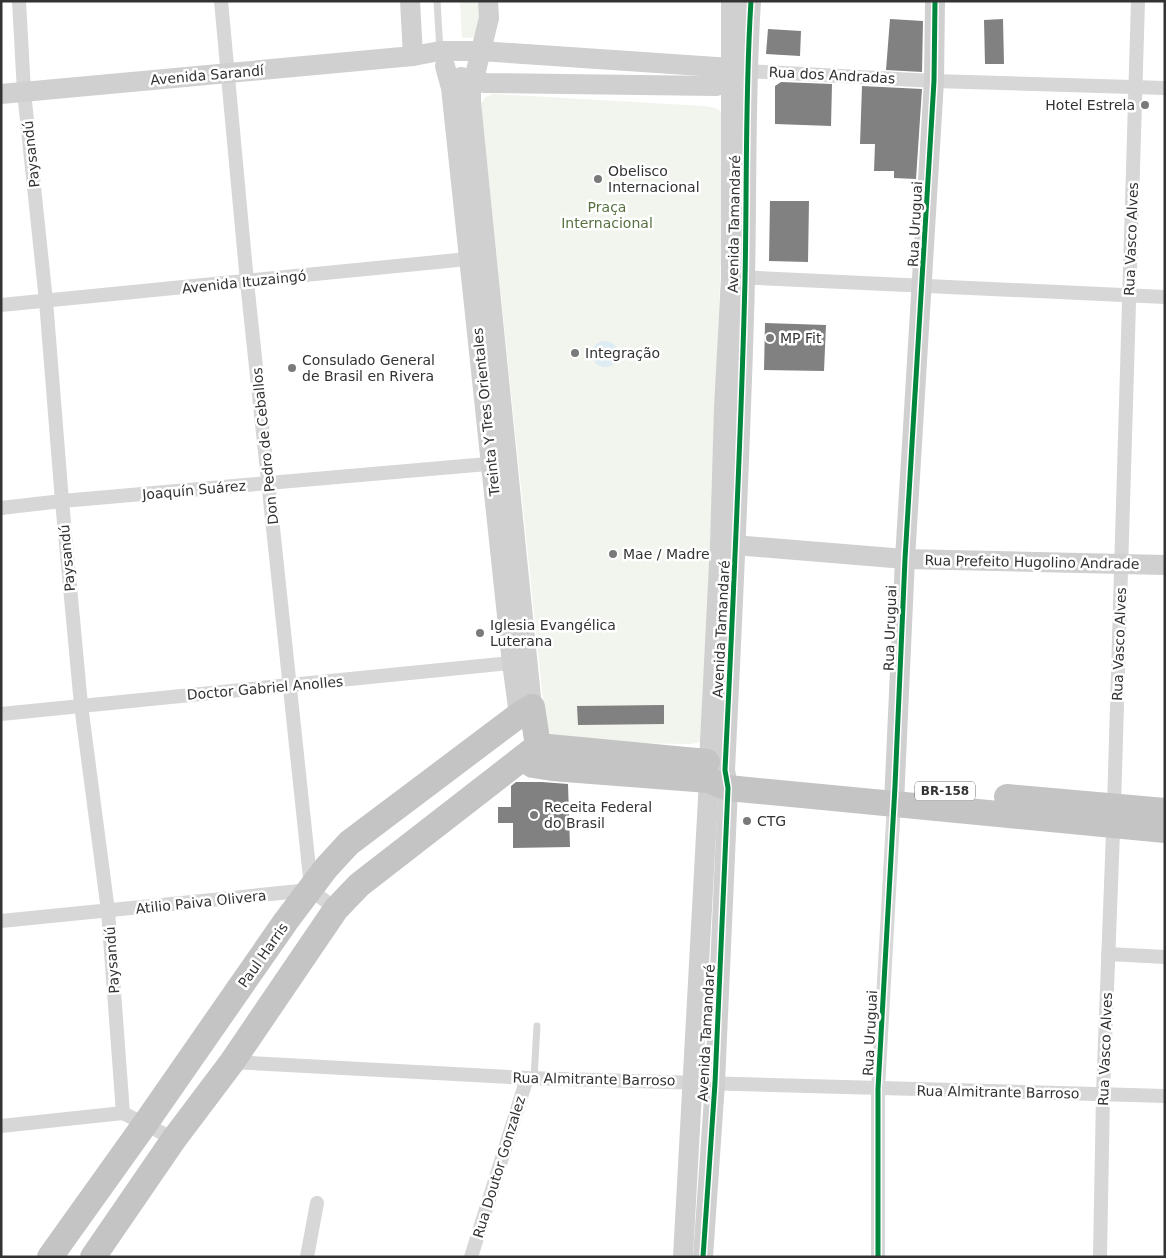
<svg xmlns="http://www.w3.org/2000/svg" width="1166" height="1258" viewBox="0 0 1166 1258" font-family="'DejaVu Sans',sans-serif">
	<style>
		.green { fill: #f1f5ed }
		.water { fill: #ddebf3 }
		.building { fill: #818181 }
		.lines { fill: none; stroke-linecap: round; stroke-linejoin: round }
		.lane { stroke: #d7d7d7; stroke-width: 7 }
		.street { stroke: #d7d7d7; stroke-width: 14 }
		.secondary { stroke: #d0d0d0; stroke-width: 20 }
		.highway { stroke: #c4c4c4; stroke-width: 26 }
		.cycleway-casing { stroke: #fff; stroke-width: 8 }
		.cycleway { stroke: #00873e; stroke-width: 5 }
		.poi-dot { fill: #7a7a7a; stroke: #fff; stroke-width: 2 }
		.labels { text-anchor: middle; stroke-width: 5; stroke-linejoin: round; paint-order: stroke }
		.shield { fill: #fff; stroke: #707070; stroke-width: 1 }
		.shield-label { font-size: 12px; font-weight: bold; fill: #333 }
		.street-label { font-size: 14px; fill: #333; stroke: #fff }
		.poi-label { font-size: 14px; fill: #333; stroke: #fff; text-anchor: start }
		.park-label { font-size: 14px; fill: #56703f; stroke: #fff }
	</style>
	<rect width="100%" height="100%" fill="#fff"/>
	<g class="green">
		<polygon points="460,1 479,1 481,37 462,38"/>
		<path d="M493,94L704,106C718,108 722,109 726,123L703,734L700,742L692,744L559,742L548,731L545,719L481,103L486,97Z"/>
	</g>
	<circle class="water" cx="605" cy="354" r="13"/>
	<g class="building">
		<polygon points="890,19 923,21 922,72 886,70"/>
		<polygon points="1003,19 1004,64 985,64 984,20"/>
		<polygon points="768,29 801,31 800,56 766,54"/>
		<polygon points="781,82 832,84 831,126 775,124 775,86"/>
		<polygon points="862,86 922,89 916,179 894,178 894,171 874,171 875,144 860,144"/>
		<polygon points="770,201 809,201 808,262 769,261"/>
		<polygon points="765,323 826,325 824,371 764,370"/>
		<polygon points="664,705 664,724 578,725 577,706"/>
		<polygon points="516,782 542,782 568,784 570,847 513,848 513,823 498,823 498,807 511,807 511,786"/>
	</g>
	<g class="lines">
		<g class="lane">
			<polyline points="437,1 440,51"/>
			<polyline points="534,1078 537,1026"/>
		</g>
		<g class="street">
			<polyline points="19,1 24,92 46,301 62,501 81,705 108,911 123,1113"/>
			<polyline points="221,1 247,282 311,887"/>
			<polyline points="747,71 934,81 1165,88"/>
			<polyline points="736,277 1165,297"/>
			<polyline points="1,305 478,258"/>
			<polyline points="1,508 62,501 499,463"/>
			<polyline points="1,714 520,662"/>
			<polyline points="311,890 336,909"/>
			<polyline points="1,921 310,890"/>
			<polyline points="1108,954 1165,957"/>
			<polyline points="232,1062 527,1078 1165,1096"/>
			<polyline points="123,1113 174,1139"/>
			<polyline points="1,1126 123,1113"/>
			<polyline points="307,1257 317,1203"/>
			<polyline points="471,1257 527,1078"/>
			<polyline points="878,1257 878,1089 894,803"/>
			<polyline points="1100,1257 1103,1094 1114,806 1138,1"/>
		</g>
		<g class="secondary">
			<polyline points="410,1 413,56"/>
			<polyline points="488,1 489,18 471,91 471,102 532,707"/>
			<polyline points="445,66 451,88 512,663 519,715"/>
			<polyline points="461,77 485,83 716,86 731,81 741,75"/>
			<polyline points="1,94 413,56 440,51 480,51 731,68"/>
			<polyline points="722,544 905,559 1165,565"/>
			<polyline points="894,803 905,559 934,81 935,1"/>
			<polyline points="683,1257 709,780 709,762 720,544 724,408 731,277 731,1"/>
			<path d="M703,1257L715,1083L728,788L725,770C733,607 741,443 745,280C747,187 745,94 751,1"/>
		</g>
		<g class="highway">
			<polyline points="538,746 707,762"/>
			<polyline points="523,758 533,765 552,768 709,780 728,788 1165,830"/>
			<polyline points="1007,797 1165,811"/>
			<polyline points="50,1257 145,1124 286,921 326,868 349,843 519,715 532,707 538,746"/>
			<polyline points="93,1257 174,1139 232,1062 336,909 359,885 538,746"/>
		</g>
		<g class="cycleway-casing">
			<g id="cycleway">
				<path d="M703,1257L715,1083L728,788L725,770C733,607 741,443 745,280C747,187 745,94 751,1"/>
				<polyline points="878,1257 878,1089 895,786 905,559 934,81 935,1"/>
			</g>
		</g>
		<use href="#cycleway" class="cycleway"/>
	</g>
	<g class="poi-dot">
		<circle cx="1145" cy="105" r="5"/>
		<circle cx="598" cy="179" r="5"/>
		<circle cx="770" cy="338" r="5"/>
		<circle cx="575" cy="353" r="5"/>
		<circle cx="292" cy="368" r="5"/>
		<circle cx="613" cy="554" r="5"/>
		<circle cx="480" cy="633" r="5"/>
		<circle cx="534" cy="815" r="5"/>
		<circle cx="747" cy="821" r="5"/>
	</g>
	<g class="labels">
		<rect class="shield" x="915" y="781.5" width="60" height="19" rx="4"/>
		<g class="shield-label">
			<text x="945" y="795">BR-158</text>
		</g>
		<g class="street-label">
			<text transform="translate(207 75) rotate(-5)" y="5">Avenida Sarandí</text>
			<text transform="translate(832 75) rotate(3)" y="5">Rua dos Andradas</text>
			<text transform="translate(31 154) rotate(-96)" y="5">Paysandú</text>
			<text transform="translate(734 224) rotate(-89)" y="5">Avenida Tamandaré</text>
			<text transform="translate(915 224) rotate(-87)" y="5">Rua Uruguai</text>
			<text transform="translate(1131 239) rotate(-88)" y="5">Rua Vasco Alves</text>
			<text transform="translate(244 282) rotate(-6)" y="5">Avenida Ituzaingó</text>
			<text transform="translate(486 412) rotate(-96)" y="5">Treinta Y Tres Orientales</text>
			<text transform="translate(265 446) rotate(-96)" y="5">Don Pedro de Ceballos</text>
			<text transform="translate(194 490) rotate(-5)" y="5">Joaquín Suárez</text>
			<text transform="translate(67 558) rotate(-95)" y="5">Paysandú</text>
			<text transform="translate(1032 562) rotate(1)" y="5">Rua Prefeito Hugolino Andrade</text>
			<text transform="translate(890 628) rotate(-88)" y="5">Rua Uruguai</text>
			<text transform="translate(721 629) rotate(-87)" y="5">Avenida Tamandaré</text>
			<text transform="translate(1119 644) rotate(-88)" y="5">Rua Vasco Alves</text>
			<text transform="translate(265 688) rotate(-5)" y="5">Doctor Gabriel Anolles</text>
			<text transform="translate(201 902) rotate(-6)" y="5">Atilio Paiva Olivera</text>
			<text transform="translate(263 955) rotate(-55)" y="5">Paul Harris</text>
			<text transform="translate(112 960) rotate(-94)" y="5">Paysandú</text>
			<text transform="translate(706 1033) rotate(-87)" y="5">Avenida Tamandaré</text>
			<text transform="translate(870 1033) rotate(-87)" y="5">Rua Uruguai</text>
			<text transform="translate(1105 1049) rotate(-88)" y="5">Rua Vasco Alves</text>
			<text transform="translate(594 1079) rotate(1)" y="5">Rua Almitrante Barroso</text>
			<text transform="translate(998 1092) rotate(1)" y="5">Rua Almitrante Barroso</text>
			<text transform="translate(499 1167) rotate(-73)" y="5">Rua Doutor Gonzalez</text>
		</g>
		<g class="poi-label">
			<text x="1135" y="110" text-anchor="end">Hotel Estrela</text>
			<text x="608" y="176">Obelisco<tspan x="608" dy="16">Internacional</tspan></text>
			<text x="780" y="343">MP Fit</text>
			<text x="585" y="358">Integração</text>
			<text x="302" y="365">Consulado General<tspan x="302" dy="16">de Brasil en Rivera</tspan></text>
			<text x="623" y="559">Mae / Madre</text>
			<text x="490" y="630">Iglesia Evangélica<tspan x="490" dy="16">Luterana</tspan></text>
			<text x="544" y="812">Receita Federal<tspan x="544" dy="16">do Brasil</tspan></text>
			<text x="757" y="826">CTG</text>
		</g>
		<g class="park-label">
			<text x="607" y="212">Praça<tspan x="607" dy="16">Internacional</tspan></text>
		</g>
	</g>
	<rect width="1166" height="1258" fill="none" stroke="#333333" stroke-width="5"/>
</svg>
